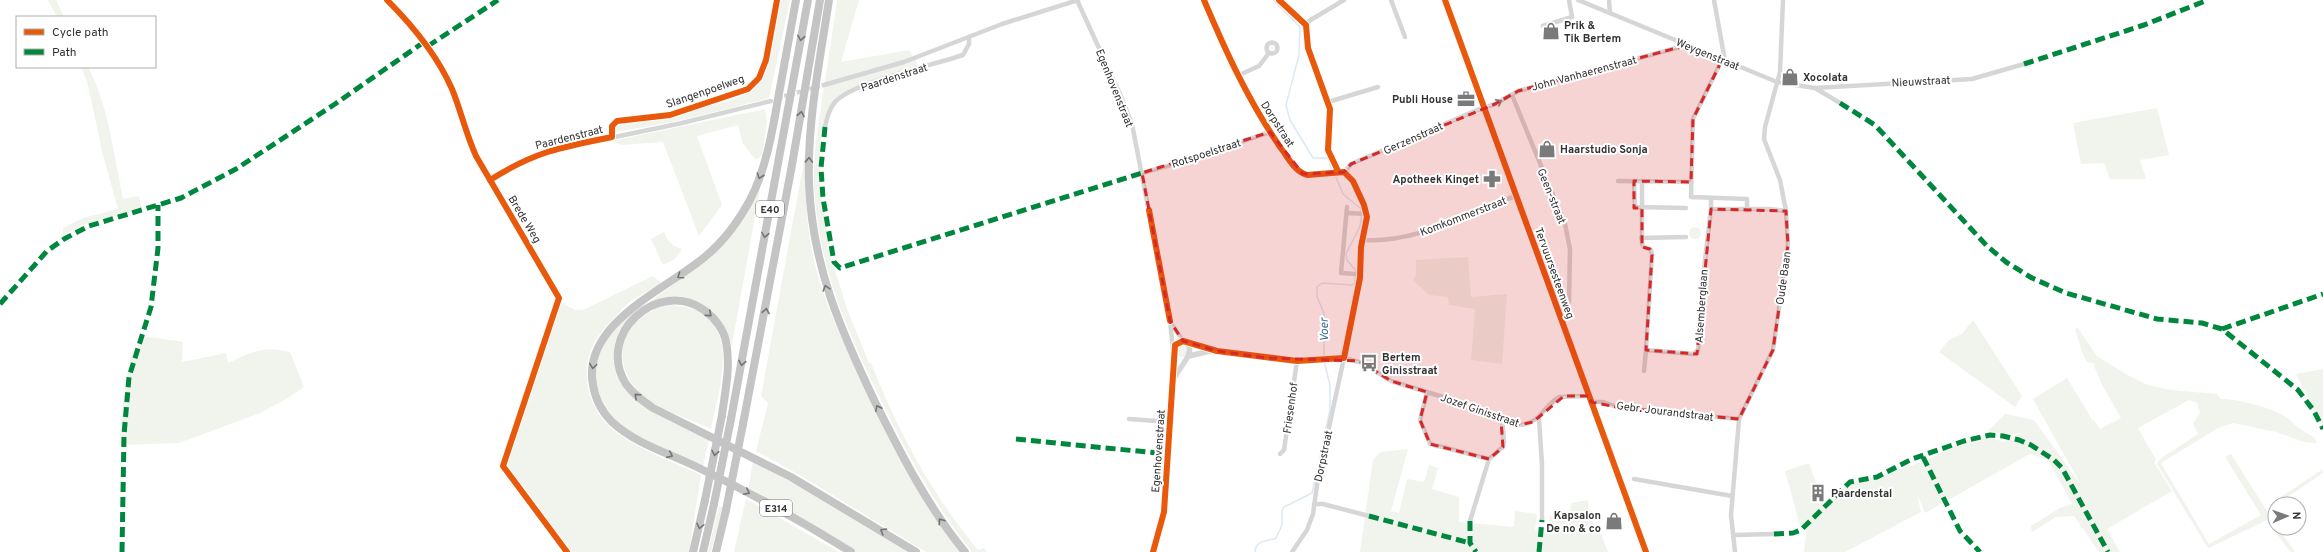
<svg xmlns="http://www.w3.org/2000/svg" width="2323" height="552" viewBox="0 0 2323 552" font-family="Overpass,sans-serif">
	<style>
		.green { fill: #f0f4ed }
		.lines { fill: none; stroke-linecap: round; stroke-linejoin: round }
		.stream { stroke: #dde9f2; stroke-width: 1.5 }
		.minor-tunnel { stroke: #d6d6d6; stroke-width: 4.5; stroke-dasharray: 4.5 2; stroke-linecap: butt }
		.minor { stroke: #d6d6d6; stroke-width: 4.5 }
		.tertiary { stroke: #d6d6d6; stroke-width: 5.5 }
		.primary { stroke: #c9c9c9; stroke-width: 7 }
		.motorway { stroke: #c4c4c4; stroke-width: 8 }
		.motorway-bridge { stroke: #c4c4c4; stroke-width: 8 }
		.quiet { stroke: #00873e; stroke-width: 5; stroke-dasharray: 10 5; stroke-linecap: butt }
		.cycleway-casing { stroke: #fff; stroke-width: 8 }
		.cycleway { stroke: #e8590c; stroke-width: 6 }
		.oneway { stroke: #747474 }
		.oneway2 { stroke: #7c7c7c }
		.marked { fill: #d62828; fill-opacity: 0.2; stroke: #d62828; stroke-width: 3; stroke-dasharray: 8 5; stroke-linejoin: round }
		.labels { text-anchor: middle; stroke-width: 4; stroke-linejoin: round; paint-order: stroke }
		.shield { fill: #fff; stroke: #707070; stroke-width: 1 }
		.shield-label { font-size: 10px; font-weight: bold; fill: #323232 }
		.poi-label { font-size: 11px; font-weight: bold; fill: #323232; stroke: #fff; text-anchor: start }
		.street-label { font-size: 11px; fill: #323232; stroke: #fff }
		.water-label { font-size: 12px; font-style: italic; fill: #416f92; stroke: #fff }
	</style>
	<rect width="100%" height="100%" fill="#fff"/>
	<g class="green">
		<polygon points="48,0 56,0 64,17 57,17"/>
		<path d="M779,0H790L769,98C718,112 668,124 615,132L613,130L617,124C643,121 747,105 760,83C774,59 775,27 779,0Z"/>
		<path d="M837,0H859L841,62L909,50L921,70C898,77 866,82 845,92C806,110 822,210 830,244L827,245L847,309L869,363H871C899,433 930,492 978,550L984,548L987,552H972C933,503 905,450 878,394C844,324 817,262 814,182C813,152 819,122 823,93C828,62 833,31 837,0Z"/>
		<path d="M81,67H88C109,107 114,156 123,199L139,196L142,210L85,224L63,235V228L83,218L118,209L103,155L87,81Z"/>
		<polygon points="2157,108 2169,155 2140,160 2146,179 2110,179 2104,163 2081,164 2073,123"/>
		<polygon points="765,109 767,122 762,155 756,160 743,144 738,125 697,136 722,205 699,236 663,142 622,145 612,141"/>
		<path d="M806,150C806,178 805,206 809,234C819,305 859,376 894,437C917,475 939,514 961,552H926L803,477L756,451L768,403L761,396Z"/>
		<path d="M760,189L731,350C729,343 728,335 724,329C706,298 675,291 644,306L704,262L747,212Z"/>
		<circle cx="1695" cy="233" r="6"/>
		<path d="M664,232C668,242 672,246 682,249L675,259L663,265L651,239Z"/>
		<polygon points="1468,257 1471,297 1507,294 1502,364 1471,360 1475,309 1449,305 1448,297 1429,295 1413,280 1416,275 1416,260"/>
		<path d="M653,276L661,283C651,290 634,297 625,306C616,317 605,326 597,338C577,370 587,410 617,433C642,451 673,462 701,475L689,552H570L505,464L559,305L562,303L575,310H583Z"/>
		<path d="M668,305C745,308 722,379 711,429C694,421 658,409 644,397C607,364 620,316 668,305Z"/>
		<path d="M630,313L634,314L627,322L618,373L647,407L666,419L709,439L703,467C681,456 644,442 626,429C577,393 592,348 630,313Z"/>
		<polygon points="1973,320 2022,396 2015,407 1939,352 1949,340 1962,334"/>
		<path d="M2078,328L2097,356L2126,374L2148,385L2171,390L2217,394L2221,399C2240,399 2273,408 2289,419C2293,422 2296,427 2300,429C2307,434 2314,435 2317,443L2304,442L2276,432L2233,423L2218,428L2161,463L2209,544L2261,515L2225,457L2231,454L2275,524V528H2278L2295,552H2290L2267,520L2209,548L2206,545L2157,464L2160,459L2198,434L2193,424L2200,413L2197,403L2189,400L2138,428L2156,460L2154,462L2172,491L2107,529L2120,552H2099L2074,516L2056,517L2032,532L2031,526L2060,508L2072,504L2048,460L2030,454L1925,513L1917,494L1921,512L1845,552H1804L1807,524L1811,520L1801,529L1785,471L1809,463L1824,506L1850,482L1877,477L1930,459L1958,443L1982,436L2005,442L2020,433L2010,435L1988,431L2005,414L2034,420L2081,485L2033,399L2067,378L2093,421L2094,420L2100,429L2121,418L2102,385L2093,363L2087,362L2082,352L2075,329Z"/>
		<path d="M143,336L183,342L182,362L226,353L228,363C252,352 263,345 290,352L304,387L288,398L260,413L179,443L119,445L124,394L130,358Z"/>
		<circle cx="1182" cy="351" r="6"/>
		<polygon points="2323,369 2323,427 2296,374"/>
		<polygon points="1408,449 1391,511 1399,513 1407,479 1424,482 1429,465 1438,468 1432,489 1459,497 1459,522 1514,527 1515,511 1537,514 1535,530 1547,533 1550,516 1569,520 1571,503 1588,500 1590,519 1600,531 1608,552 1360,552 1373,460 1381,452"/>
		<polygon points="753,461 814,495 909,552 857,552 748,490"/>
		<polygon points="2323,469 2323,473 2283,500 2278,502 2276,500"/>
		<polygon points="746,499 839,552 734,552"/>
		<polygon points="719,506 722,508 711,552 708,552"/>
	</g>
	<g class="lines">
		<g class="stream">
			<polyline points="1273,0 1300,27 1299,55 1286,105 1290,120 1313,158 1328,158 1331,168"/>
			<path d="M1324,357V313L1317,297V287L1322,283L1352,285L1355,283L1356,271L1347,260L1346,254C1353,237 1364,228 1361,209L1343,194L1335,175"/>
			<path d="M1255,552C1256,539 1267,542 1276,538L1282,525V511L1284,507L1312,493L1330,410V385L1324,361"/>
		</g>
		<polyline class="minor-tunnel" points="778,98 824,85"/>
		<g class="minor">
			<path d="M387,0C413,26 437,55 452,89C461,111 466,134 476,156L559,298L503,466L567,552"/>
			<polyline points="1077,0 1120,94 1132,124 1170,321 1173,349"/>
			<polyline points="1391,0 1405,37"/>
			<polyline points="1578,0 1777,82 1815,88 1840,103"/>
			<polyline points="1609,0 1610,13"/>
			<polyline points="1714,0 1725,61"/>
			<polyline points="1543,26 1572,17 1569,0"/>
			<circle cx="1272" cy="48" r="5.5"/>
			<polyline points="1722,60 1693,119 1691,197 1747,199 1747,210"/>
			<polyline points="1237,76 1259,66 1269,53"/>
			<polyline points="824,85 904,62 1002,24 1078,0"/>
			<polyline points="1815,88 1972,79 2024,64"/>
			<polyline points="1512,95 1565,224 1570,249 1569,302"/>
			<polyline points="1328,102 1378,87"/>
			<path d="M825,127C827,118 829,109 835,102C853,82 934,65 963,55L969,44V37"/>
			<path d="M612,137V126L617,121C630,119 643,119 656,117C679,114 748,96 759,77C772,55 773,25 777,0"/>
			<polyline points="1338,171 1328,150 1331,119 1328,102 1308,48 1305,30 1309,21 1344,0"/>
			<polyline points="1344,172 1351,164 1477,110 1495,104 1518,91 1687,45"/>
			<polyline points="1142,173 1182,162 1270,132"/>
			<polyline points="490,180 517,163 543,152 682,123 771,101"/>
			<polyline points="1618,181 1691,182"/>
			<polyline points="1634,181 1635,207 1686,208"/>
			<polyline points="1642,181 1642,243 1643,246 1651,250 1652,255 1646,350 1693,354 1698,350 1703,277 1711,209 1769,209 1786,211"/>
			<polyline points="1711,198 1711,209"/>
			<polyline points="1347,207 1341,273 1355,274"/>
			<polyline points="1347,213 1367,214"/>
			<polyline points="1641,238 1686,237"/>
			<path d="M1362,240C1417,244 1466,213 1516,196"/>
			<polyline points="1172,325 1183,341"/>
			<polyline points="1644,371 1646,350"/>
			<polyline points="1427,392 1420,420 1430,444 1489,459"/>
			<polyline points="1591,402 1602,402 1621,408 1739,419"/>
			<polyline points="1129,419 1170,422"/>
			<polyline points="1539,419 1542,464 1542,520"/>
			<polyline points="1280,454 1284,450 1297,361"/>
			<polyline points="1634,479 1732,496"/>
			<polyline points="1314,504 1323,504 1369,516"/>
			<polyline points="1470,521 1489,459 1503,447 1504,441 1502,418"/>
			<polyline points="1735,535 1774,534"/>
			<path d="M1292,552L1307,530L1313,514L1318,478L1344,358L1362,363L1391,381L1469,405L1519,425C1541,424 1543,406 1559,397L1589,396"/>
			<polyline points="1735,552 1731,515 1739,419 1773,350 1788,245 1786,211 1780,180 1764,139 1765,127 1780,72 1783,0"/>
		</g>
		<g class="tertiary">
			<polyline points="1189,356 1210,351"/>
			<path d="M1174,379C1178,368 1195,354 1188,344"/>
			<path d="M1153,552L1164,512L1175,345L1183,341L1217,351L1297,361L1344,358L1360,278L1361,247L1367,217L1364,205L1353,181L1344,172L1307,175C1294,171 1288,157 1280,147C1248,100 1226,52 1204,0"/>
		</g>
		<polyline class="primary" points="1445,0 1646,552"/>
		<g class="motorway">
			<path d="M796,0C790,33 784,66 778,99C772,133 766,169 750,200C739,220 725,240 707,255C670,288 581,322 593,385C595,398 602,412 612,422C637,445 672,454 701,469C753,494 803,522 851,552"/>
			<path d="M829,0C820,60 807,122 809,183C812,266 841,331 876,404C902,456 928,507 965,552"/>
			<path d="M722,415C725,392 731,366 726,342C724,330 715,318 704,310C658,278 595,334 626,384C633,394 643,401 653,408L791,477L916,552"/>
			<polyline points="731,419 808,0"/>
			<polyline points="743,424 792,165 820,0"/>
			<polyline points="693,552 705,500"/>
			<polyline points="703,552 714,504"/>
			<polyline points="716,552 726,510"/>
		</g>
		<g class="motorway-bridge">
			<polyline points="705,500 722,415"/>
			<polyline points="714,504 731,419"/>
			<polyline points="726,510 743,424"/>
		</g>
		<g class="quiet">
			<polyline points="428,46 498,0"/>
			<polyline points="2024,64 2144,25 2208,0"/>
			<polyline points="1840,103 1875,125 1987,246 2006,262 2032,278 2066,293 2157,319 2202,323 2222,329 2298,390 2314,411 2323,429"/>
			<polyline points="825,127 821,168 823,198 834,262 840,268 1142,173"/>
			<polyline points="0,304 47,251 64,239 89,226 181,198 236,169 335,104 424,42"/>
			<polyline points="2222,329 2323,294"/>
			<polyline points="1016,439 1167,454"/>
			<polyline points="1923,457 1960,531 1980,552"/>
			<polyline points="1369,516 1470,543"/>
			<polyline points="1470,521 1470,543 1476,552"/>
			<polyline points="1774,534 1793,533 1801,530 1850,482 1877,477 1912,459 1964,441 1990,435 2003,436 2019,440 2031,445 2054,460 2062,468 2108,552"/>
			<polyline points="122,552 124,435 129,377 151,307 158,248 158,205"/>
			<polyline points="1539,552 1542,520"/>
		</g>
		<g class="cycleway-casing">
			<g id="cycleway">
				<path d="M387,0C413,26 437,55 452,89C461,111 466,134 476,156L559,298L503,466L567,552"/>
				<polyline points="1279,0 1306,25 1308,48 1330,109 1328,150 1338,171"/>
				<polyline points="1445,0 1646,552"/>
				<path d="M490,180C534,152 561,147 612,137V126L617,121L670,115L748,89L759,78L766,60L777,0"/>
				<polyline points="1149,210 1170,321"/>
				<path d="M1153,552L1164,512L1175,345L1183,341L1217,351L1297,361L1344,358L1360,278L1361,247L1367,217L1364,205L1353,181L1344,172L1307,175C1294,171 1288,157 1280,147C1248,100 1226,52 1204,0"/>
			</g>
		</g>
		<use href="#cycleway" class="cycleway"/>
	</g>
	<defs><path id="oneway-chevron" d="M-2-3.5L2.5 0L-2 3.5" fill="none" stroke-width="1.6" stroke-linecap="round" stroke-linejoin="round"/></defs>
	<g class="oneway">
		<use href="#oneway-chevron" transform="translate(801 38) rotate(100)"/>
		<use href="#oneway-chevron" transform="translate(801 114) rotate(-80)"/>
		<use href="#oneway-chevron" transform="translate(809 160) rotate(-88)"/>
		<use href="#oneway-chevron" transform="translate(760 176) rotate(109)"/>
		<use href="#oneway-chevron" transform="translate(765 235) rotate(100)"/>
		<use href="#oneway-chevron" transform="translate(680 276) rotate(145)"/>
		<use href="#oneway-chevron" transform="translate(826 288) rotate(-108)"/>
		<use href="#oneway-chevron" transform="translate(766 311) rotate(-80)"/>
		<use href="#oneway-chevron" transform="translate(709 314) rotate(40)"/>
		<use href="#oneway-chevron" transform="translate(742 363) rotate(100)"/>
		<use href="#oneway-chevron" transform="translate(593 366) rotate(98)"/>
		<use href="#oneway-chevron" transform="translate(637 396) rotate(-138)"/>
		<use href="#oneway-chevron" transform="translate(878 408) rotate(-116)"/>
		<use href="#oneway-chevron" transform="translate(715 453) rotate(101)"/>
		<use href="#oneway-chevron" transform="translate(670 455) rotate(24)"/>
		<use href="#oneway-chevron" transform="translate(747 492) rotate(27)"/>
		<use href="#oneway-chevron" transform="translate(941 521) rotate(-124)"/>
		<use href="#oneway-chevron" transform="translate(700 526) rotate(102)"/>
		<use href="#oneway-chevron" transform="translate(883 531) rotate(-148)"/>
	</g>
	<use class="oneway2" href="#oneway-chevron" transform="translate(1499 102) rotate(-28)"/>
	<path class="marked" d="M1687,45L1722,60L1693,119L1691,182L1634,181V208H1642V247L1650,249L1652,255L1646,350L1697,354L1711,209L1786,211L1788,245L1773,350L1739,419L1621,408L1591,402L1589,396H1564L1533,422L1519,425L1501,420L1503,447L1489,459L1430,444L1420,420L1427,392L1391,381L1359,361L1266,358L1217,351L1183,341L1170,321L1142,173L1270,132L1303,174L1344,172L1351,164L1495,104L1518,91Z"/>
	<defs>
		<g id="shop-bare" transform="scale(1.38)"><path d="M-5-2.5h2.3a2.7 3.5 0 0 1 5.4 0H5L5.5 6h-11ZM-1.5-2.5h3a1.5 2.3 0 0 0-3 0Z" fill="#7a7a7a" stroke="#fff" stroke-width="2.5" paint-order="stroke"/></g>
		<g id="office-bare" transform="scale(1.38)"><path d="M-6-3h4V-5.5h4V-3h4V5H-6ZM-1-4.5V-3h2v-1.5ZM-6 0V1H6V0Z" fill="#7a7a7a" stroke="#fff" stroke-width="2.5" paint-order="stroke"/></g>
		<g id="pharmacy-bare" transform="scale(1.38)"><path d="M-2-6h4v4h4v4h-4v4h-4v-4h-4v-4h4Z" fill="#7a7a7a" stroke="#fff" stroke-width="2.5" paint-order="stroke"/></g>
		<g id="bus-bare" transform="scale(1.38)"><path d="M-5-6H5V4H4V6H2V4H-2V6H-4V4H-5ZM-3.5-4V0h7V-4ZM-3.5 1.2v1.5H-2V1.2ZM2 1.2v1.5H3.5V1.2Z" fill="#7a7a7a" stroke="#fff" stroke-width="2.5" paint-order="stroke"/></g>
		<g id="building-bare" transform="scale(1.38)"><path d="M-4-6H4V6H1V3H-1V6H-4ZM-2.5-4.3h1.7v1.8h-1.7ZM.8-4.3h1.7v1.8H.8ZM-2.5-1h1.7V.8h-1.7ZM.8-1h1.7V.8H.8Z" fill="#7a7a7a" stroke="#fff" stroke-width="2.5" paint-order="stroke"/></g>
	</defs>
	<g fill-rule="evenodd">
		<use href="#shop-bare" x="1551" y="31"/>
		<use href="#shop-bare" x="1790" y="77"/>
		<use href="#office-bare" x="1466" y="99"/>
		<use href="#shop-bare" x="1547" y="149"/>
		<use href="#pharmacy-bare" x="1492" y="179"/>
		<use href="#bus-bare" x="1369" y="363"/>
		<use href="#building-bare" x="1818" y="493"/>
		<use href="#shop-bare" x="1614" y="521"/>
	</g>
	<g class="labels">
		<g class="shield">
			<rect x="756" y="201" width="28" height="16" rx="3"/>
			<rect x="760" y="500" width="32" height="16" rx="3"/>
		</g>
		<g class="shield-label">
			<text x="770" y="213">E40</text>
			<text x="776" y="512">E314</text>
		</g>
		<g class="poi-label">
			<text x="1564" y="29">Prik &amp;<tspan x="1564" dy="13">Tik Bertem</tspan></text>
			<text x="1803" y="81">Xocolata</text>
			<text x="1453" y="103" text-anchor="end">Publi House</text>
			<text x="1560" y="153">Haarstudio Sonja</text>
			<text x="1479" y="183" text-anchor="end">Apotheek Kinget</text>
			<text x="1382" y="361">Bertem<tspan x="1382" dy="13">Ginisstraat</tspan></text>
			<text x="1831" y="497">Paardenstal</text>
			<text x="1601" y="519" text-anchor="end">Kapsalon<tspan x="1601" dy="13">De no &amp; co</tspan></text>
		</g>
		<g class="street-label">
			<text transform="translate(1708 54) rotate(22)" y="4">Weygenstraat</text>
			<text transform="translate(1584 73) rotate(-15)" y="4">John Vanhaerenstraat</text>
			<text transform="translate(894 77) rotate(-18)" y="4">Paardenstraat</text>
			<text transform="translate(1921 81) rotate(-3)" y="4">Nieuwstraat</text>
			<text transform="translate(1115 88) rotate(68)" y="4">Egenhovenstraat</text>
			<text transform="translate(705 91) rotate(-19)" y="4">Slangenpoelweg</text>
			<text transform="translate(1278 124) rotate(57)" y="4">Dorpstraat</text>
			<text transform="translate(569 137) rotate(-14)" y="4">Paardenstraat</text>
			<text transform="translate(1413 138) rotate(-24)" y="4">Gerzenstraat</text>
			<text transform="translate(1206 153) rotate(-18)" y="4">Rotspoelstraat</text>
			<text transform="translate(1552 196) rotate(68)" y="4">Geen-straat</text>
			<text transform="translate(1463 216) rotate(-21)" y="4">Komkommerstraat</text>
			<text transform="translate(525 219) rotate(59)" y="4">Brede Weg</text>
			<text transform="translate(1555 273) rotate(70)" y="4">Tervuursesteenweg</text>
			<text transform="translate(1783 278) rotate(-82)" y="4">Oude Baan</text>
			<text transform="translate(1701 306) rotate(-86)" y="4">Alsemberglaan</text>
			<text transform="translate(1290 408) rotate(-82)" y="4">Friesenhof</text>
			<text transform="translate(1480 410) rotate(19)" y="4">Jozef Ginisstraat</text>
			<text transform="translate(1665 411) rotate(7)" y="4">Gebr. Jourandstraat</text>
			<text transform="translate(1158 451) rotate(-86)" y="4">Egenhovenstraat</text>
			<text transform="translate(1323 456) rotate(-78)" y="4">Dorpstraat</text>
		</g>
		<g class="water-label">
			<text transform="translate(1324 330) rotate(-91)" y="4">Voer</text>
		</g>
	</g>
	<rect x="16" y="16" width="140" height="52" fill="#ffffff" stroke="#adadad"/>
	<rect x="24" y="29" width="20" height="6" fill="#e8590c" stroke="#adadad"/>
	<text x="52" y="36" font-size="12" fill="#323232">Cycle path</text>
	<rect x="24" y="49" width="20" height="6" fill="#00873e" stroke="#adadad"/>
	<text x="52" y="56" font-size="12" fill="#323232">Path</text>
	<g transform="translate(2287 516) rotate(88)"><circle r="19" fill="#ffffff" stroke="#adadad"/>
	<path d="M0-3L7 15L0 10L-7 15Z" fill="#7a7a7a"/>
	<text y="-6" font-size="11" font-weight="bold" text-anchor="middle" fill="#323232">N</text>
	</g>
</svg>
